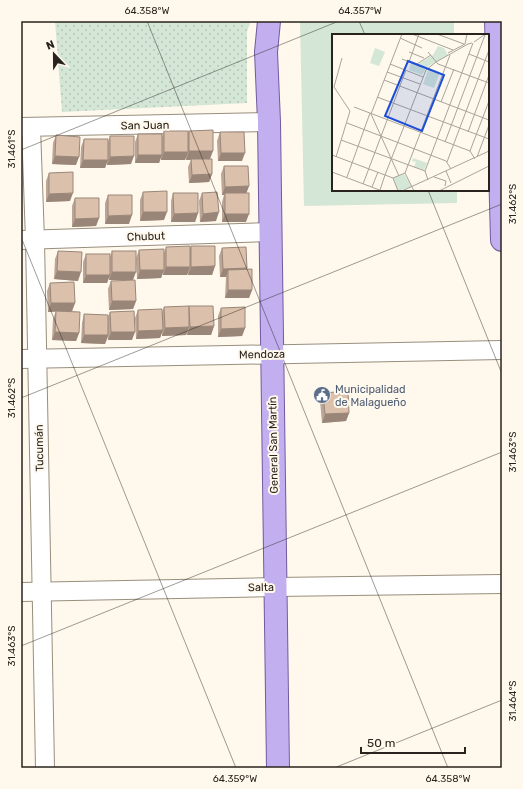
<svg xmlns="http://www.w3.org/2000/svg" width="523" height="789" viewBox="0 0 523 789" font-family="Rubik,sans-serif">
	<style>
		.green { fill: url(#green-dots) }
		.pitch { fill: #d4e6d6 }
		.lines { fill: none; stroke-linecap: round; stroke-linejoin: round }
		.minor-casing { stroke: #988e7d; stroke-width: 20 }
		.major-casing { stroke: #715b9f; stroke-width: 24 }
		.minor { stroke: #fff; stroke-width: 18 }
		.major { stroke: #c2aff0; stroke-width: 22 }
		.wall { fill: #bca594 }
		.shaded-wall { fill: #998678 }
		.building { fill: #dbc0ac; stroke: #998678 }
		.ticks { fill: none; stroke: #28231c; stroke-width: 1; stroke-opacity: 0.45 }
		.labels { text-anchor: middle; stroke-width: 4; stroke-linejoin: round; paint-order: stroke }
		.street-label { font-size: 11px; fill: #28231c; stroke: #fff8ed }
		.service-label { font-size: 11px; fill: #4e5e75; stroke: #fff8ed; text-anchor: start }
		.inset-road { fill: none; stroke: #a9a399; stroke-width: 1 }
		.view { fill: #1d4ed8; fill-opacity: 0.15; stroke: #1d4ed8; stroke-width: 2 }
		.inset-edge { fill: none; stroke: #28231c; stroke-width: 2 }
		.neatline { fill: none; stroke: #28231c; stroke-width: 1.5 }
		.ticks-label { font-size: 10px; text-anchor: middle; fill: #28231c }
	</style>
	<defs>
		<pattern id="green-dots" width="8" height="8" patternUnits="userSpaceOnUse"><rect width="8" height="8" fill="#d4e6d6"/><path d="M2 2h.1M6 6h.1" fill="none" stroke="#b6c5b7" stroke-width="1.8" stroke-linecap="round"/></pattern>
	</defs>
	<rect width="100%" height="100%" fill="#fff8ed"/>
	<polygon class="green" points="55,21 251,21 247,31 247,103 62,112"/>
	<polygon class="pitch" points="300,21 454,21 454,35 333,35 333,190 457,190 457,203 304,206"/>
	<g class="lines">
		<g class="minor-casing">
			<g id="minor">
				<polyline points="21,127 269,122"/>
				<polyline points="31,127 35,240 45,768"/>
				<polyline points="21,240 270,232"/>
				<polyline points="21,359 502,350"/>
				<polyline points="21,592 276,587 502,584"/>
			</g>
		</g>
		<g class="major-casing">
			<g id="major">
				<polyline points="269,21 266,52 269,122 278,768"/>
				<polyline points="496,21 502,240"/>
			</g>
		</g>
		<use href="#minor" class="minor"/>
		<use href="#major" class="major"/>
	</g>
	<g class="wall">
		<polygon points="164,131 188,133 189,131 210,159 212,174 209,182 189,183 188,167 191,160 186,160 186,157 185,160 161,160 161,156 159,163 135,163 135,142 138,134 162,137"/>
		<polygon points="220,132 242,161 218,161 217,141"/>
		<polygon points="56,135 76,165 52,164 53,143"/>
		<polygon points="110,136 131,164 107,165 107,161 105,168 80,168 81,147 84,139 108,142"/>
		<polygon points="224,166 249,186 246,193 246,222 222,222 222,202 224,195 222,195 221,174"/>
		<polygon points="49,173 70,201 46,202 46,181"/>
		<polygon points="143,192 164,220 140,221 140,200"/>
		<polygon points="173,193 198,213 195,222 171,222 171,201"/>
		<polygon points="202,193 216,221 200,222 199,201"/>
		<polygon points="108,195 129,224 105,224 105,203"/>
		<polygon points="75,198 99,218 96,226 72,227 72,206"/>
		<polygon points="191,246 215,266 212,275 188,275 188,273 187,275 163,275 163,272 161,278 137,279 136,258 139,250 164,253 166,247 190,249"/>
		<polygon points="222,248 247,268 246,269 252,290 249,298 225,298 226,277 220,277 219,256"/>
		<polygon points="58,251 78,281 54,279 55,259"/>
		<polygon points="112,251 133,280 109,280 109,276 107,283 83,283 83,262 86,254 110,257"/>
		<polygon points="111,281 136,301 133,309 109,310 108,289"/>
		<polygon points="50,283 75,303 72,311 65,311 79,333 76,341 52,340 53,319 56,311 48,312 47,291"/>
		<polygon points="189,306 214,326 211,335 187,335 187,333 186,335 162,336 162,332 160,338 136,339 135,318 138,310 162,313 164,307 189,308"/>
		<polygon points="221,308 245,328 242,336 218,337 218,316"/>
		<polygon points="110,312 132,340 108,340 108,337 105,344 81,343 82,323 84,314 108,317"/>
		<polygon points="323,393 349,413 346,421 322,423 320,401"/>
	</g>
	<g class="shaded-wall">
		<polygon points="189,151 213,151 210,159 186,160"/>
		<polygon points="164,152 188,152 185,160 161,160"/>
		<polygon points="221,153 245,153 242,161 218,161"/>
		<polygon points="138,155 162,155 159,163 135,163"/>
		<polygon points="55,156 79,157 76,165 52,164"/>
		<polygon points="134,156 131,164 107,165 110,157"/>
		<polygon points="83,160 108,160 105,168 80,168"/>
		<polygon points="212,174 209,182 189,183 192,175"/>
		<polygon points="249,186 246,194 225,193 224,195 222,195 225,187"/>
		<polygon points="73,193 70,201 46,202 49,194"/>
		<polygon points="143,212 167,212 164,220 140,221"/>
		<polygon points="219,212 216,221 200,222 203,214"/>
		<polygon points="198,213 195,222 171,222 174,214"/>
		<polygon points="225,214 249,214 246,222 222,222"/>
		<polygon points="132,215 129,224 105,224 108,216"/>
		<polygon points="99,218 96,226 72,227 75,219"/>
		<polygon points="215,266 212,275 188,275 191,267"/>
		<polygon points="166,267 190,267 187,275 163,275"/>
		<polygon points="247,268 244,276 228,270 226,277 220,277 223,269"/>
		<polygon points="140,270 164,270 161,278 137,279"/>
		<polygon points="57,271 81,272 78,281 54,279"/>
		<polygon points="112,272 136,272 133,280 109,280"/>
		<polygon points="86,275 110,275 107,283 83,283"/>
		<polygon points="228,290 252,290 249,298 225,298"/>
		<polygon points="112,301 136,301 133,309 109,310"/>
		<polygon points="51,303 75,303 72,311 48,312"/>
		<polygon points="214,326 211,335 187,335 190,327"/>
		<polygon points="189,327 186,335 162,336 165,328"/>
		<polygon points="245,328 242,336 218,337 221,329"/>
		<polygon points="163,330 160,338 136,339 138,331"/>
		<polygon points="55,332 79,333 76,341 52,340"/>
		<polygon points="111,332 135,332 132,340 108,340"/>
		<polygon points="84,335 108,335 105,344 81,343"/>
		<polygon points="349,413 346,421 322,423 325,414"/>
	</g>
	<g class="building">
		<polygon points="213,130 213,151 189,151 189,131"/>
		<rect x="164" y="131" width="24" height="21"/>
		<polygon points="220,132 244,132 245,153 221,153"/>
		<rect x="138" y="134" width="24" height="21"/>
		<polygon points="56,135 80,137 79,157 55,156"/>
		<polygon points="110,136 134,136 134,156 110,157"/>
		<polygon points="84,139 108,139 108,160 83,160"/>
		<polygon points="191,159 212,159 212,174 192,175"/>
		<polygon points="224,166 248,166 249,186 225,187"/>
		<polygon points="73,172 73,193 49,194 49,173"/>
		<polygon points="167,191 167,212 143,212 143,192"/>
		<polygon points="217,192 219,212 203,214 202,193"/>
		<polygon points="173,193 198,193 198,213 174,214"/>
		<rect x="225" y="193" width="24" height="21"/>
		<polygon points="108,195 132,195 132,215 108,216"/>
		<polygon points="75,198 99,198 99,218 75,219"/>
		<polygon points="190,246 190,267 166,267 166,247"/>
		<polygon points="191,246 215,246 215,266 191,267"/>
		<polygon points="246,247 247,268 223,269 222,248"/>
		<polygon points="164,249 164,270 140,270 139,250"/>
		<polygon points="58,251 82,252 81,272 57,271"/>
		<rect x="112" y="251" width="24" height="21"/>
		<rect x="86" y="254" width="24" height="21"/>
		<polygon points="252,269 252,290 228,290 228,270"/>
		<polygon points="135,280 136,301 112,301 111,281"/>
		<polygon points="74,282 75,303 51,303 50,283"/>
		<polygon points="189,306 189,327 165,328 164,307"/>
		<polygon points="189,306 213,306 214,326 190,327"/>
		<polygon points="245,307 245,328 221,329 221,308"/>
		<polygon points="162,309 163,330 138,331 138,310"/>
		<polygon points="56,311 80,312 79,333 55,332"/>
		<polygon points="134,311 135,332 111,332 110,312"/>
		<polygon points="84,314 108,315 108,335 84,335"/>
		<polygon points="348,391 349,413 325,414 323,393"/>
	</g>
	<path class="ticks" d="M147,21L448,768M359,21L365,35M21,150L339,21M428,190L502,374M21,237L236,768M21,398L502,204M21,646L502,452M21,764L23,768M334,768L502,700"/>
	<defs>
		<g id="civic-disc" transform="scale(0.9)"><circle r="9.5" fill="#5c6f8a" stroke="#fff8ed"/><path d="M-.6-6.5H3V-4.5H.6V-3L4-1V1h2V6H-6V1h2V-1L-.6-3ZM-1.2 2.5V6h2.4V2.5Z" fill="#fff"/></g>
	</defs>
	<g fill-rule="evenodd">
		<use href="#civic-disc" x="322" y="395"/>
	</g>
	<g class="labels">
		<g class="street-label">
			<text transform="translate(145 125) rotate(-1)" y="4">San Juan</text>
			<text transform="translate(146 236) rotate(-2)" y="4">Chubut</text>
			<text transform="translate(262 354) rotate(-1)" y="4">Mendoza</text>
			<text transform="translate(273 445) rotate(-91)" y="4">General San Martín</text>
			<text transform="translate(39 448) rotate(-91)" y="4">Tucumán</text>
			<text transform="translate(261 587) rotate(-1)" y="4">Salta</text>
		</g>
		<g class="service-label">
			<text x="335" y="393">Municipalidad<tspan x="335" dy="13">de Malagueño</tspan></text>
		</g>
	</g>
	<g transform="translate(332 34)">
		<rect width="157" height="157" fill="#fff8ed"/>
		<path d="M106,12L112,14L116,21L95,33L90,41L77,36L79,29L85,31L101,21ZM81,124L95,129L92,136L82,133L84,128L80,127ZM72,140L80,153L66,157L61,144Z" fill="#d4e6d6"/>
		<path d="M43,14L53,18L47,32L38,29ZM97,34L108,38L102,54L91,50Z" fill="#d4e6d6"/>
		<path class="inset-road" d="M80,0L121,16M105,0L132,10M68,4L90,14M142,8L152,1M77,18L92,24M96,18L106,30L157,49M116,19L133,10L135,0M137,20L157,28M118,21L73,139L61,144L53,141L94,36L104,28L136,10L140,9M70,25L90,33M77,28L87,0M58,30L91,43M85,30L99,21M55,38L88,50M52,46L157,86M45,63L157,105M109,68L122,35M22,73L138,117L143,125M15,89L114,127L119,135M136,98L157,41M9,106L93,137L96,146M113,108L153,1M138,117L157,67M0,121L53,141L48,156M4,123L18,77L2,53L10,24M145,123L157,91M115,128L157,16M93,137L141,9M114,137L119,149M0,138L50,157M73,139L82,157M67,142L39,80L70,0M15,143L38,79M102,143L114,147L113,152M61,144L66,157M31,150L74,36M40,153L46,138M70,157L157,117M107,157L157,132"/>
		<path class="view" d="M76,27L112,41L90,97L53,82Z"/>
		<rect width="157" height="157" class="inset-edge"/>
	</g>
	<rect width="523" height="789" fill="none" stroke="#fff8ed" stroke-width="44"/>
	<g transform="translate(54 54) rotate(338)" stroke="#fff8ed" stroke-width="3" paint-order="stroke">
	<path d="M0-3L7 15L0 10L-7 15Z" fill="#28231c"/>
	<text y="-6" font-size="11" font-weight="bold" text-anchor="middle" fill="#28231c">N</text>
	</g>
	<path d="M361 747v6h104v-6" fill="none" stroke="#28231c" stroke-width="2"/>
	<text x="367" y="747" font-size="12" fill="#28231c" stroke="#fff8ed" stroke-width="3" paint-order="stroke">50 m</text>
	<rect x="22" y="22" width="479" height="745" class="neatline"/>
	<g class="ticks-label">
		<text x="147" y="14">64.358°W</text>
		<text x="360" y="14">64.357°W</text>
		<text transform="translate(11 149) rotate(-90)" y="4">31.461°S</text>
		<text transform="translate(512 204) rotate(-90)" y="4">31.462°S</text>
		<text transform="translate(11 398) rotate(-90)" y="4">31.462°S</text>
		<text transform="translate(512 452) rotate(-90)" y="4">31.463°S</text>
		<text transform="translate(11 646) rotate(-90)" y="4">31.463°S</text>
		<text transform="translate(512 701) rotate(-90)" y="4">31.464°S</text>
		<text x="235" y="782">64.359°W</text>
		<text x="448" y="782">64.358°W</text>
	</g>
</svg>
